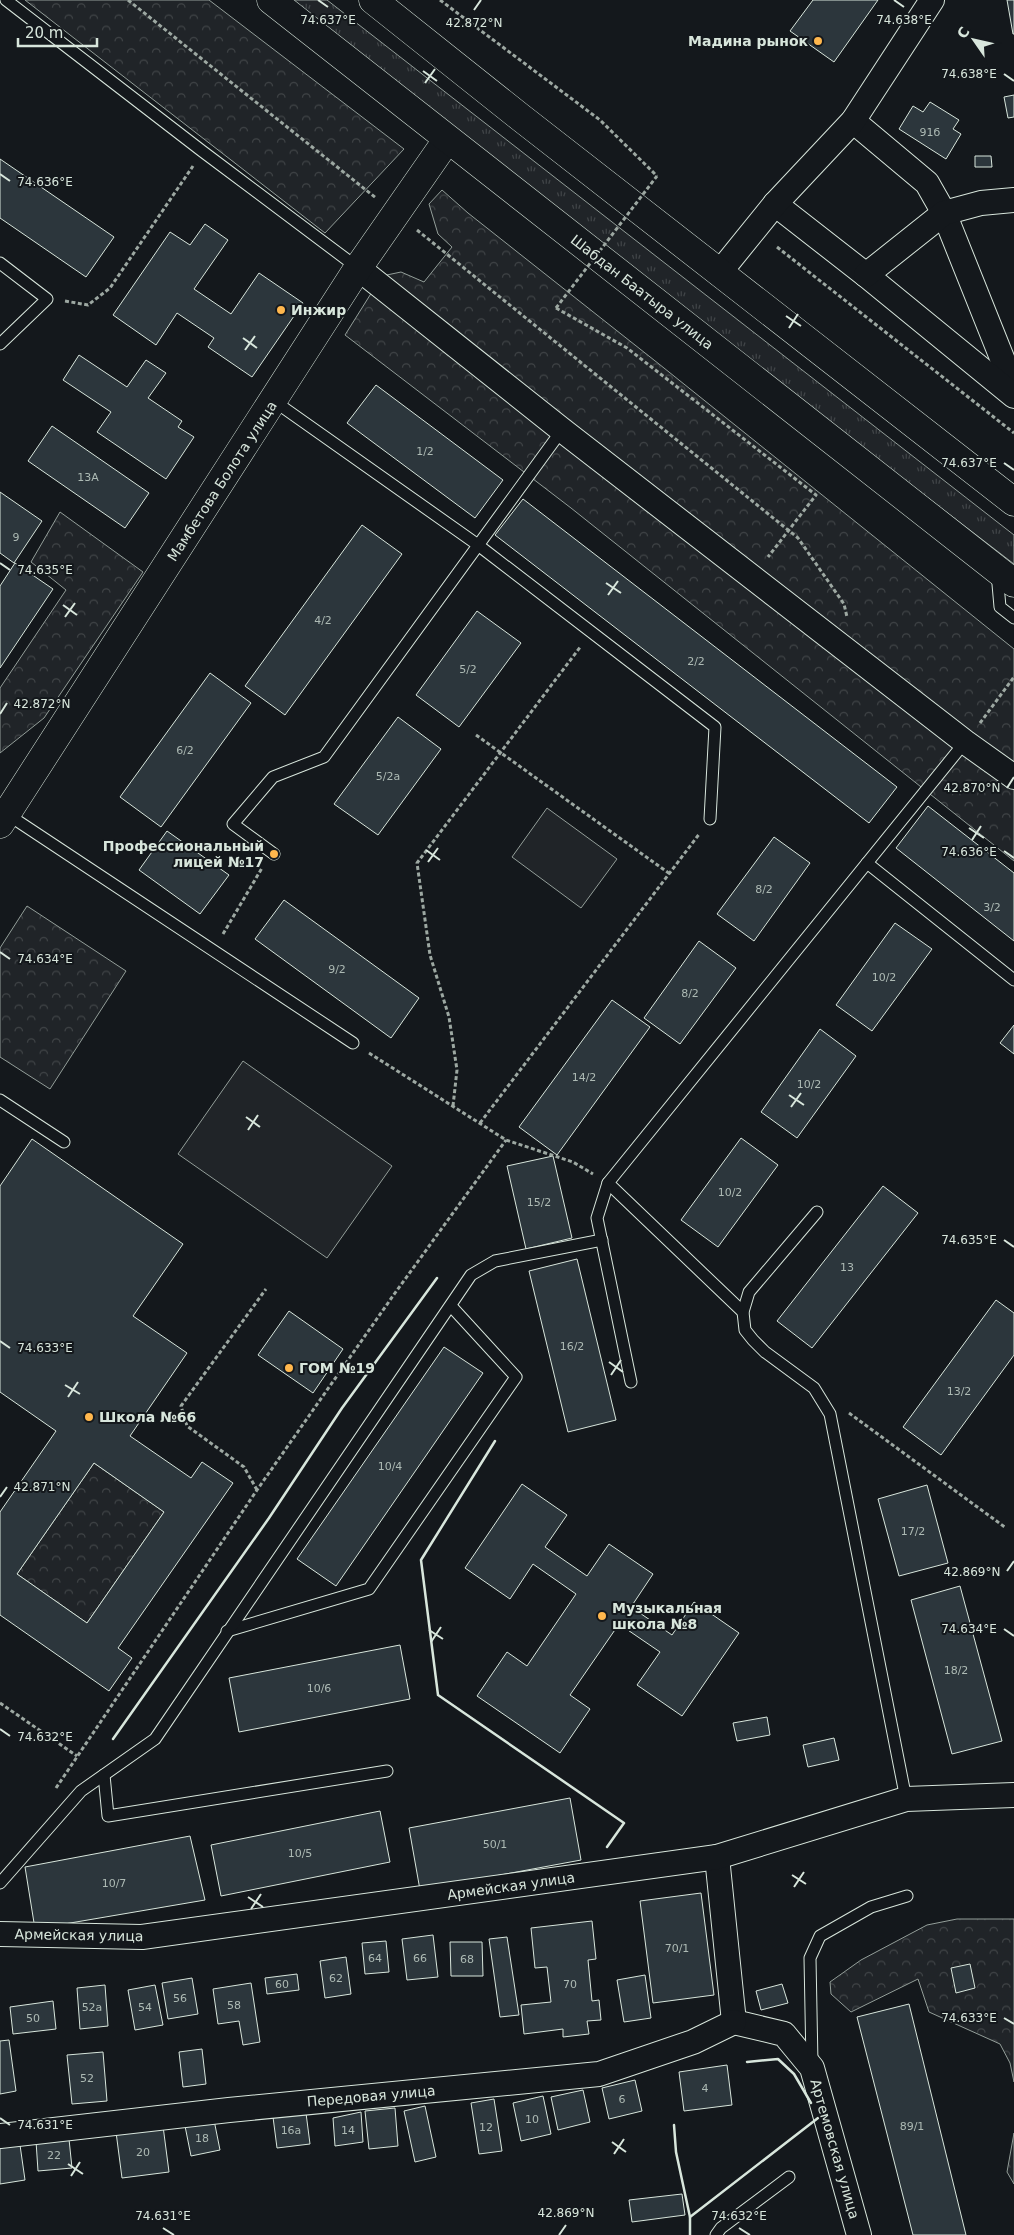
<svg xmlns="http://www.w3.org/2000/svg" width="1014" height="2235" viewBox="0 0 1014 2235" font-family="'DejaVu Sans',sans-serif">
	<style>
		.grass { fill: url(#grass-tufts); stroke: #939e99 }
		.forest { fill: url(#forest-crowns); stroke: #939e99 }
		.pitch { fill: #202428; stroke: #939e99 }
		.building { fill: #2c363c; stroke: #d8e6dc; fill-rule: evenodd }
		.lines { fill: none; stroke-linecap: round; stroke-linejoin: round }
		.lane-casing { stroke: #d8e6dc; stroke-width: 13 }
		.street-casing { stroke: #d8e6dc; stroke-width: 26 }
		.secondary-casing { stroke: #d8e6dc; stroke-width: 29 }
		.primary-casing { stroke: #d8e6dc; stroke-width: 29 }
		.path { stroke: #9da8a2; stroke-width: 3; stroke-dasharray: 4 2.5; stroke-linecap: butt }
		.lane { stroke: #14181c; stroke-width: 11 }
		.street { stroke: #14181c; stroke-width: 24 }
		.secondary { stroke: #14181c; stroke-width: 28 }
		.primary { stroke: #14181c; stroke-width: 28 }
		.path-bridge { stroke: #9da8a2; stroke-width: 3; stroke-dasharray: 4 2.5; stroke-linecap: butt }
		.wall { stroke: #d8e6dc; stroke-width: 2.5 }
		.ticks { fill: none; stroke: #d8e6dc; stroke-width: 2 }
		.poi-dot { fill: #ffb74d; stroke: #14181c; stroke-width: 2 }
		.labels { text-anchor: middle; stroke-width: 4; stroke-linejoin: round; paint-order: stroke }
		.number-label { font-size: 11px; fill: #adbab4 }
		.poi-label { font-size: 14px; font-weight: bold; fill: #d8e6dc; stroke: #14181c; text-anchor: start }
		.street-label { font-size: 14px; fill: #d8e6dc; stroke: #14181c }
		.ticks-label { font-size: 12px; text-anchor: middle; fill: #d8e6dc; stroke: #14181c; stroke-width: 4; stroke-linejoin: round; paint-order: stroke }
	</style>
	<defs>
		<pattern id="grass-tufts" width="24" height="20" patternUnits="userSpaceOnUse" patternTransform="scale(1.25)"><rect width="24" height="20" fill="#202428"/><path d="M3 7l-1-3M5 7V3M7 7l1-3M15 17l-1-3M17 17v-4M19 17l1-3" fill="none" stroke="#404447"/></pattern>
		<pattern id="forest-crowns" width="20" height="18" patternUnits="userSpaceOnUse" patternTransform="scale(1.25)"><rect width="20" height="18" fill="#202428"/><path d="M2 6a3 3 0 1 1 6 0M12 15a3 3 0 1 1 6 0" fill="none" stroke="#404447"/></pattern>
	</defs>
	<rect width="100%" height="100%" fill="#14181c"/>
	<polygon class="grass" points="291,0 327,0 1014,535 1014,564 699,322"/>
	<g class="forest">
		<polygon points="25,0 209,0 404,149 325,233"/>
		<polygon points="442,190 468,213 659,364 1014,649 1014,861 571,508 345,335 382,276 401,272 424,282 452,247 438,234 429,204"/>
		<polygon points="60,512 143,572 44,718 0,753 0,688 66,590 31,562"/>
		<polygon points="27,906 126,971 50,1089 0,1057 0,948"/>
		<polygon points="94,1463 164,1512 87,1623 17,1574"/>
		<polygon points="957,1919 1014,1919 1014,2082 1010,2063 1000,2044 929,2012 918,1979 851,2012 831,1994 830,1982 861,1960 927,1925"/>
		<polygon points="1014,2133 1014,2184 1007,2172"/>
	</g>
	<g class="pitch">
		<polygon points="547,808 617,859 581,908 512,857"/>
		<polygon points="243,1061 392,1166 327,1258 178,1154"/>
	</g>
	<g class="building">
		<polygon points="813,0 878,0 834,62 790,31"/>
		<polygon points="1007,0 1014,0 1014,34 1013,34"/>
		<polygon points="1014,95 1014,117 1008,118 1004,97"/>
		<polygon points="930,102 959,120 953,129 961,134 946,159 899,129 913,106 923,112"/>
		<polygon points="975,156 991,156 992,167 975,167"/>
		<polygon points="0,159 114,237 86,277 0,218"/>
		<polygon points="205,224 228,240 194,289 231,314 259,273 303,303 252,377 208,347 214,338 177,313 156,345 113,315 170,232 190,245"/>
		<polygon points="79,355 127,387 146,360 166,373 148,398 182,421 178,427 194,437 166,479 97,432 111,412 63,380"/>
		<polygon points="376,385 503,480 475,518 347,423"/>
		<polygon points="52,426 149,493 125,528 28,461"/>
		<polygon points="0,492 42,521 14,563 0,553"/>
		<polygon points="523,499 897,787 869,823 495,535"/>
		<polygon points="362,525 402,554 285,715 245,686"/>
		<polygon points="15,563 53,589 0,668 0,586"/>
		<polygon points="477,611 521,643 459,727 416,695"/>
		<polygon points="210,673 251,703 161,827 120,797"/>
		<polygon points="398,717 441,749 378,835 334,804"/>
		<polygon points="928,806 1014,873 1014,941 896,848"/>
		<polygon points="167,831 229,875 200,914 139,870"/>
		<polygon points="774,837 810,863 754,941 717,914"/>
		<polygon points="284,900 419,998 391,1038 255,939"/>
		<polygon points="895,923 932,949 872,1031 836,1005"/>
		<polygon points="699,941 736,968 680,1044 644,1018"/>
		<polygon points="612,1000 650,1027 557,1155 519,1127"/>
		<polygon points="1014,1025 1014,1054 1000,1043"/>
		<polygon points="820,1029 856,1056 797,1138 761,1112"/>
		<polygon points="741,1138 778,1165 718,1247 681,1220"/>
		<path d="M32,1139L183,1244L133,1316L187,1353L130,1436L191,1478L202,1462L233,1483L118,1648L132,1658L109,1691L0,1615V1512L56,1431L0,1392V1186ZM94,1463L164,1512L87,1623L17,1574Z"/>
		<polygon points="553,1156 572,1238 526,1249 507,1166"/>
		<polygon points="883,1186 918,1213 812,1348 777,1321"/>
		<polygon points="577,1259 616,1420 568,1432 529,1271"/>
		<polygon points="996,1300 1014,1313 1014,1355 941,1455 903,1427"/>
		<polygon points="289,1311 343,1349 313,1393 258,1355"/>
		<polygon points="444,1347 483,1373 336,1586 297,1559"/>
		<polygon points="522,1484 567,1515 545,1547 587,1576 609,1544 653,1574 631,1607 672,1635 694,1602 739,1633 682,1716 637,1685 660,1652 619,1624 570,1695 590,1709 560,1753 477,1696 507,1652 527,1666 576,1594 533,1564 510,1599 465,1568"/>
		<polygon points="927,1485 948,1563 899,1576 878,1499"/>
		<polygon points="960,1586 1002,1741 952,1754 911,1600"/>
		<polygon points="400,1645 410,1699 239,1732 229,1678"/>
		<polygon points="767,1717 770,1735 737,1741 733,1723"/>
		<polygon points="834,1738 839,1760 808,1767 803,1745"/>
		<polygon points="570,1798 581,1860 420,1890 409,1828"/>
		<polygon points="380,1811 390,1862 221,1896 211,1845"/>
		<polygon points="190,1836 205,1900 35,1929 25,1867"/>
		<polygon points="701,1893 714,1995 653,2003 640,1901"/>
		<polygon points="592,1921 596,1959 588,1960 592,2001 599,2000 601,2020 587,2021 589,2034 563,2037 563,2029 524,2034 521,2005 551,2002 547,1967 535,1968 531,1928"/>
		<polygon points="433,1935 438,1977 407,1980 402,1939"/>
		<polygon points="507,1937 519,2015 500,2017 489,1939"/>
		<polygon points="386,1941 389,1972 365,1974 362,1943"/>
		<polygon points="450,1942 482,1942 483,1976 451,1976"/>
		<polygon points="346,1957 351,1994 325,1998 320,1961"/>
		<polygon points="970,1964 975,1988 956,1993 951,1968"/>
		<polygon points="297,1974 299,1990 267,1994 265,1978"/>
		<polygon points="645,1975 651,2018 624,2022 617,1980"/>
		<polygon points="192,1978 198,2014 168,2019 162,1983"/>
		<polygon points="251,1983 260,2042 243,2045 239,2021 218,2024 213,1989"/>
		<polygon points="782,1984 788,2003 761,2010 756,1991"/>
		<polygon points="105,1985 108,2026 80,2029 77,1988"/>
		<polygon points="155,1985 163,2025 135,2030 128,1990"/>
		<polygon points="53,2001 56,2029 13,2034 10,2007"/>
		<polygon points="909,2004 966,2235 913,2235 857,2017"/>
		<polygon points="9,2040 16,2091 0,2094 0,2041"/>
		<polygon points="202,2049 206,2084 183,2087 179,2052"/>
		<polygon points="103,2052 107,2101 72,2104 67,2055"/>
		<polygon points="727,2065 732,2105 684,2111 679,2072"/>
		<polygon points="635,2080 642,2111 609,2119 602,2088"/>
		<polygon points="583,2090 590,2122 558,2130 551,2097"/>
		<polygon points="543,2096 551,2134 521,2141 513,2103"/>
		<polygon points="494,2099 502,2151 479,2154 471,2103"/>
		<polygon points="425,2106 436,2157 415,2162 404,2111"/>
		<polygon points="395,2108 398,2146 369,2149 365,2111"/>
		<polygon points="361,2112 363,2142 335,2146 333,2118"/>
		<polygon points="306,2113 310,2144 277,2148 273,2117"/>
		<polygon points="214,2120 220,2150 191,2156 185,2126"/>
		<polygon points="163,2126 169,2172 122,2178 116,2132"/>
		<polygon points="69,2139 72,2168 38,2171 36,2141"/>
		<polygon points="20,2145 25,2180 0,2184 0,2148"/>
		<polygon points="682,2194 685,2215 632,2222 629,2200"/>
	</g>
	<g class="lines">
		<g class="lane-casing">
			<g id="lane">
				<polyline points="6,0 202,151 358,268"/>
				<polyline points="0,263 47,299 0,344"/>
				<polyline points="274,401 478,545 715,727 710,819"/>
				<polyline points="997,573 1000,607 1014,618"/>
				<polyline points="7,814 353,1043"/>
				<polyline points="274,854 233,824 273,777 324,757 562,430"/>
				<polyline points="867,863 1014,980"/>
				<polyline points="0,1100 64,1142"/>
				<polyline points="608,1183 743,1312"/>
				<polyline points="817,1212 749,1292 743,1312 745,1330 753,1340 765,1352 814,1388 830,1414 906,1799"/>
				<polyline points="631,1382 597,1218 608,1183 965,742"/>
				<polyline points="227,1631 369,1589 516,1377 451,1306"/>
				<polyline points="104,1775 108,1816 387,1771"/>
				<polyline points="0,1883 81,1791 155,1739 471,1275 495,1261 602,1240"/>
				<polyline points="812,2063 810,1958 820,1936 871,1907 907,1896"/>
				<polyline points="716,2235 721,2228 789,2177"/>
			</g>
		</g>
		<g class="street-casing">
			<g id="street">
				<polyline points="853,121 927,183 944,213 1014,388"/>
				<polyline points="775,204 866,275 1014,396"/>
				<polyline points="358,268 562,430 965,742 1014,777"/>
				<polyline points="720,272 775,204 853,121 932,0"/>
				<polyline points="866,275 944,213 981,203 1014,200"/>
				<polyline points="717,1857 734,2022"/>
				<polyline points="0,1934 142,1937 717,1857 906,1799 1014,1795"/>
				<polyline points="734,2022 784,2034 812,2068 859,2235"/>
				<polyline points="0,2136 229,2110 599,2074 693,2042 734,2022"/>
			</g>
		</g>
		<g class="secondary-casing">
			<polyline id="secondary" points="0,824 358,268 447,140"/>
		</g>
		<g class="primary-casing">
			<g id="primary">
				<polyline points="271,0 1014,583"/>
				<polyline points="373,0 520,117 1014,502"/>
			</g>
		</g>
		<g class="path">
			<polyline points="128,0 376,198"/>
			<polyline points="440,0 600,120 657,176"/>
			<polyline points="417,230 798,538 844,604 847,617"/>
			<polyline points="777,247 1014,433"/>
			<polyline points="65,301 88,305 110,288 193,166"/>
			<polyline points="556,308 627,348 816,495 768,557"/>
			<polyline points="980,723 1014,677"/>
			<polyline points="476,735 670,874"/>
			<polyline points="223,934 262,868"/>
			<polyline points="369,1053 506,1140 573,1162 593,1174"/>
			<polyline points="453,1106 457,1070 449,1017 430,955 417,863 581,646"/>
			<polyline points="480,1123 700,833"/>
			<polyline points="849,1413 1006,1528"/>
			<polyline points="257,1490 244,1467 187,1426 181,1406 266,1289"/>
			<polyline points="0,1703 77,1756"/>
			<polyline points="56,1788 257,1490 395,1293 506,1140"/>
		</g>
		<use href="#lane" class="lane"/>
		<use href="#street" class="street"/>
		<use href="#secondary" class="secondary"/>
		<use href="#primary" class="primary"/>
		<polyline class="path-bridge" points="556,308 657,176"/>
		<g class="wall">
			<polyline points="495,1441 421,1560 438,1695 624,1823 607,1847"/>
			<polyline points="113,1739 269,1518 342,1408 437,1278"/>
			<polyline points="747,2062 778,2059 794,2074 811,2103"/>
			<polyline points="674,2125 676,2152 690,2217"/>
			<polyline points="690,2235 690,2217 818,2118"/>
		</g>
	</g>
	<path class="ticks" d="M318,0L328,7M894,0L904,7M474,10L481,0M423,71L437,81M1004,74L1014,81M425,83L435,69M0,174L10,181M786,316L801,326M789,328L798,314M243,338L257,348M245,350L255,336M1004,463L1014,470M0,563L10,570M606,583L621,593M608,595L618,581M63,605L77,615M65,617L75,603M0,714L7,703M1007,788L1014,777M969,828L984,838M972,840L981,826M426,850L440,860M1004,851L1014,858M428,862L438,848M0,952L10,959M789,1095L804,1105M791,1107L801,1093M246,1117L260,1127M248,1130L258,1115M1004,1240L1014,1247M0,1341L10,1348M609,1362L623,1372M611,1375L621,1360M65,1385L80,1394M68,1397L78,1382M0,1497L7,1487M1007,1571L1014,1561M1004,1629L1014,1636M429,1630L443,1639M431,1642L441,1627M0,1729L10,1736M792,1875L806,1884M794,1887L804,1872M248,1897L263,1907M251,1909L261,1894M1004,2018L1014,2024M0,2118L10,2125M612,2142L626,2152M614,2154L624,2139M68,2164L83,2174M71,2176L80,2162M163,2228L174,2235M739,2228L750,2235M559,2235L566,2225"/>
	<g class="poi-dot">
		<circle cx="818" cy="41" r="5"/>
		<circle cx="281" cy="310" r="5"/>
		<circle cx="274" cy="854" r="5"/>
		<circle cx="289" cy="1368" r="5"/>
		<circle cx="89" cy="1417" r="5"/>
		<circle cx="602" cy="1616" r="5"/>
	</g>
	<g class="labels">
		<g class="number-label">
			<text x="930" y="136">91б</text>
			<text x="425" y="455">1/2</text>
			<text x="88" y="481">13А</text>
			<text x="16" y="541">9</text>
			<text x="323" y="624">4/2</text>
			<text x="696" y="665">2/2</text>
			<text x="468" y="673">5/2</text>
			<text x="185" y="754">6/2</text>
			<text x="388" y="780">5/2а</text>
			<text x="764" y="893">8/2</text>
			<text x="992" y="911">3/2</text>
			<text x="337" y="973">9/2</text>
			<text x="884" y="981">10/2</text>
			<text x="690" y="997">8/2</text>
			<text x="584" y="1081">14/2</text>
			<text x="809" y="1088">10/2</text>
			<text x="730" y="1196">10/2</text>
			<text x="539" y="1206">15/2</text>
			<text x="847" y="1271">13</text>
			<text x="572" y="1350">16/2</text>
			<text x="959" y="1395">13/2</text>
			<text x="390" y="1470">10/4</text>
			<text x="913" y="1535">17/2</text>
			<text x="956" y="1674">18/2</text>
			<text x="319" y="1692">10/6</text>
			<text x="495" y="1848">50/1</text>
			<text x="300" y="1857">10/5</text>
			<text x="114" y="1887">10/7</text>
			<text x="677" y="1952">70/1</text>
			<text x="375" y="1962">64</text>
			<text x="420" y="1962">66</text>
			<text x="467" y="1963">68</text>
			<text x="336" y="1982">62</text>
			<text x="282" y="1988">60</text>
			<text x="570" y="1988">70</text>
			<text x="180" y="2002">56</text>
			<text x="234" y="2009">58</text>
			<text x="92" y="2011">52а</text>
			<text x="145" y="2011">54</text>
			<text x="33" y="2022">50</text>
			<text x="87" y="2082">52</text>
			<text x="705" y="2092">4</text>
			<text x="622" y="2103">6</text>
			<text x="532" y="2123">10</text>
			<text x="912" y="2130">89/1</text>
			<text x="486" y="2131">12</text>
			<text x="291" y="2134">16а</text>
			<text x="348" y="2134">14</text>
			<text x="202" y="2142">18</text>
			<text x="143" y="2156">20</text>
			<text x="54" y="2159">22</text>
		</g>
		<g class="poi-label">
			<text x="808" y="46" text-anchor="end">Мадина рынок</text>
			<text x="291" y="315">Инжир</text>
			<text x="264" y="851" text-anchor="end">Профессиональный<tspan x="264" dy="16">лицей №17</tspan></text>
			<text x="299" y="1373">ГОМ №19</text>
			<text x="99" y="1422">Школа №66</text>
			<text x="612" y="1613">Музыкальная<tspan x="612" dy="16">школа №8</tspan></text>
		</g>
		<g class="street-label">
			<text transform="translate(642 292) rotate(38)" y="5">Шабдан Баатыра улица</text>
			<text transform="translate(222 481) rotate(-57)" y="5">Мамбетова Болота улица</text>
			<text transform="translate(511 1886) rotate(-8)" y="5">Армейская улица</text>
			<text transform="translate(79 1935) rotate(1)" y="5">Армейская улица</text>
			<text transform="translate(371 2096) rotate(-5)" y="5">Передовая улица</text>
			<text transform="translate(835 2149) rotate(74)" y="5">Артемовская улица</text>
		</g>
	</g>
	<g class="ticks-label">
		<text x="328" y="24">74.637°E</text>
		<text x="904" y="24">74.638°E</text>
		<text x="474" y="27">42.872°N</text>
		<text x="969" y="78">74.638°E</text>
		<text x="45" y="186">74.636°E</text>
		<text x="969" y="467">74.637°E</text>
		<text x="45" y="574">74.635°E</text>
		<text x="42" y="708">42.872°N</text>
		<text x="972" y="792">42.870°N</text>
		<text x="969" y="856">74.636°E</text>
		<text x="45" y="963">74.634°E</text>
		<text x="969" y="1244">74.635°E</text>
		<text x="45" y="1352">74.633°E</text>
		<text x="42" y="1491">42.871°N</text>
		<text x="972" y="1576">42.869°N</text>
		<text x="969" y="1633">74.634°E</text>
		<text x="45" y="1741">74.632°E</text>
		<text x="969" y="2022">74.633°E</text>
		<text x="45" y="2129">74.631°E</text>
		<text x="566" y="2217">42.869°N</text>
		<text x="163" y="2220">74.631°E</text>
		<text x="739" y="2220">74.632°E</text>
	</g>
	<g transform="translate(974 40) rotate(304)" stroke="#14181c" stroke-width="4" paint-order="stroke">
	<path d="M0-4L9 19L0 12L-9 19Z" fill="#d8e6dc"/>
	<text y="-8" font-size="14" font-weight="bold" text-anchor="middle" fill="#d8e6dc">С</text>
	</g>
	<path d="M18 38v8h79v-8" fill="none" stroke="#d8e6dc" stroke-width="2.5"/>
	<text x="25" y="38" font-size="15" fill="#d8e6dc" stroke="#14181c" stroke-width="4" paint-order="stroke">20 m</text>
</svg>
